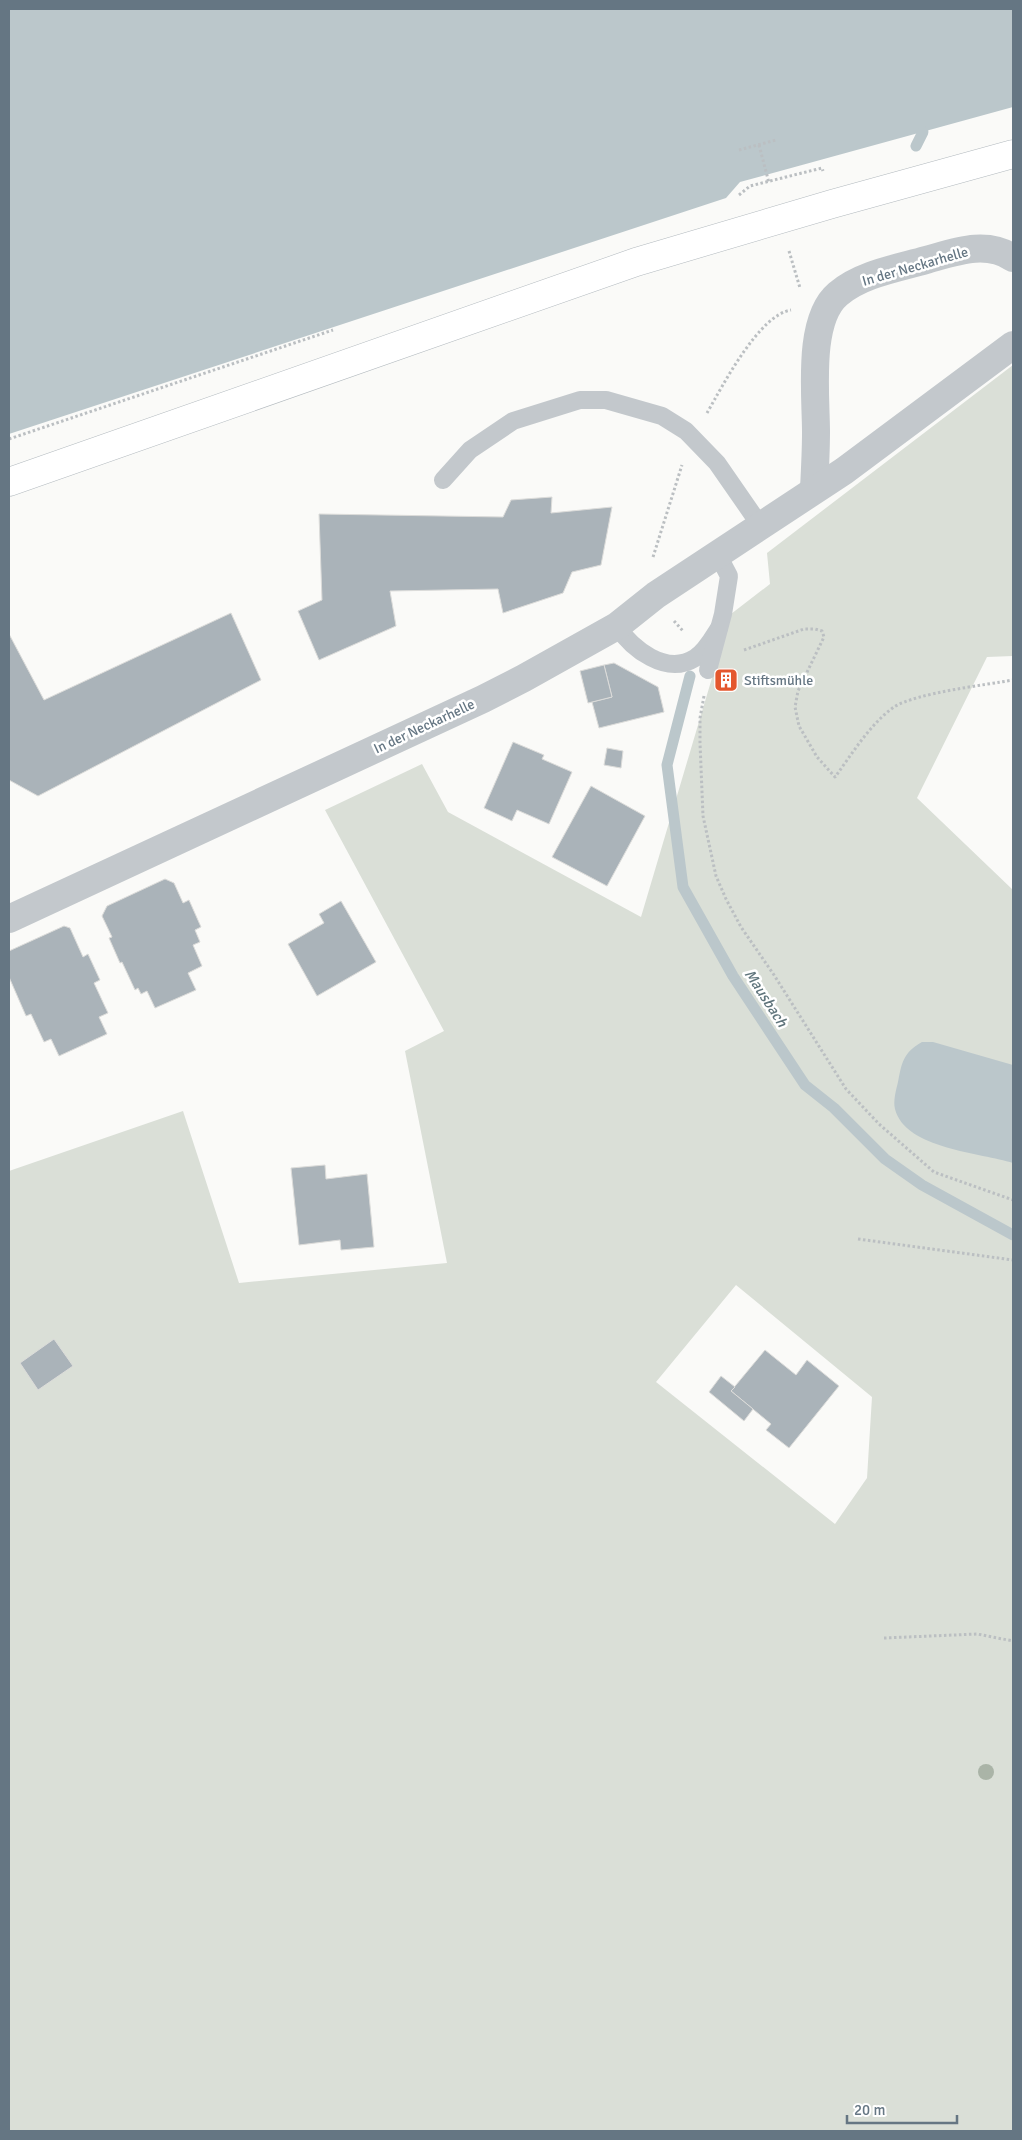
<svg xmlns="http://www.w3.org/2000/svg" width="1022" height="2140" viewBox="0 0 1022 2140" font-family="Signika,sans-serif">
	<style>
		.green { fill: #dadfd7; fill-rule: evenodd }
		.water { fill: #bbc7cb }
		.lines { fill: none; stroke-linecap: round; stroke-linejoin: round }
		.stream { stroke: #bbc7cb; stroke-width: 11 }
		.building { fill: #aab3b9; stroke: #dcdcda }
		.secondary-casing { stroke: #b3babf; stroke-width: 29 }
		.path { stroke: #bbbfc2; stroke-width: 3; stroke-dasharray: 2.5 2.5; stroke-linecap: butt }
		.service { stroke: #c3c8cc; stroke-width: 18 }
		.minor { stroke: #c3c8cc; stroke-width: 28 }
		.secondary { stroke: #fff; stroke-width: 28 }
		.tree { fill: #aab4a7 }
		.labels { text-anchor: middle; stroke-width: 5; stroke-linejoin: round; paint-order: stroke }
		.street-label { font-size: 14px; fill: #657683; stroke: #fff }
		.poi-label { font-size: 14px; fill: #657683; stroke: #fff; text-anchor: start }
		.water-label { font-size: 15px; font-style: italic; fill: #60757c; stroke: #fff }
	</style>
	<rect width="100%" height="100%" fill="#fafaf8"/>
	<path class="green" d="M1013,365V656L987,657L917,798L1013,890V2131H9V1171L183,1111L239,1283L447,1263L405,1051L444,1031L325,810L422,764L448,812L641,917L731,614L770,584L767,553ZM736,1285L872,1397L867,1478L835,1524L656,1382Z"/>
	<g class="water">
		<polygon points="9,9 1013,9 1013,107 740,182 726,198 9,434"/>
		<path d="M922,1042H933L1013,1065V1163C982,1153 905,1149 895,1109C893,1101 896,1090 898,1082C902,1062 903,1053 922,1042Z"/>
	</g>
	<g class="lines">
		<g class="stream">
			<polyline points="916,146 923,132"/>
			<polyline points="690,676 667,765 683,887 733,976 805,1085 834,1108 885,1159 922,1185 1013,1235"/>
		</g>
	</g>
	<g class="building">
		<polygon points="552,497 551,513 612,507 601,565 572,572 563,593 503,613 498,589 390,591 396,626 319,660 298,611 322,600 319,514 503,517 511,500"/>
		<polygon points="231,613 261,680 38,796 9,780 9,634 44,700"/>
		<polygon points="614,663 658,687 664,712 599,728 592,702 612,697 604,665"/>
		<polygon points="604,665 612,697 588,703 580,671"/>
		<polygon points="731,671 733,688 720,690 718,672"/>
		<polygon points="513,742 544,755 542,759 572,772 549,824 517,810 512,821 484,808"/>
		<polygon points="607,748 623,751 621,768 604,765"/>
		<polygon points="591,786 645,816 607,886 552,857"/>
		<polygon points="165,879 174,883 183,903 189,900 201,927 195,930 200,942 193,945 202,966 188,973 196,990 155,1008 147,991 141,994 138,988 135,990 122,962 120,963 109,938 112,937 102,916 107,906"/>
		<polygon points="341,901 376,962 317,996 288,944 324,923 319,914"/>
		<polygon points="64,926 70,928 83,957 88,954 100,980 94,983 108,1013 99,1017 107,1034 59,1056 51,1039 44,1042 31,1014 26,1016 9,977 9,951"/>
		<polygon points="325,1165 326,1179 367,1174 374,1247 341,1250 340,1240 299,1245 291,1168"/>
		<polygon points="54,1339 73,1366 38,1390 20,1363"/>
		<polygon points="765,1350 796,1375 807,1360 839,1386 789,1448 766,1430 771,1424 731,1391"/>
		<polygon points="721,1376 735,1387 731,1391 753,1409 744,1421 709,1392"/>
	</g>
	<g class="lines">
		<g class="secondary-casing">
			<polyline id="secondary" points="9,482 636,262 832,204 1013,154"/>
		</g>
		<g class="path">
			<polyline points="759,145 769,183"/>
			<polyline points="739,150 776,140"/>
			<polyline points="739,195 750,186 822,168 823,171"/>
			<polyline points="789,251 800,288"/>
			<path d="M707,413C723,385 759,315 791,310"/>
			<polyline points="9,439 333,330"/>
			<polyline points="653,557 682,465"/>
			<polyline points="674,621 683,631"/>
			<path d="M744,650L804,629H815L822,631L824,637L798,691L795,707L799,726L817,757L835,777C852,754 870,724 894,707C916,693 985,685 1013,680"/>
			<polyline points="704,696 700,718 700,743 703,816 716,876 726,899 741,927 774,975 846,1089 879,1124 934,1172 1013,1200"/>
			<polyline points="858,1239 1013,1260"/>
			<polyline points="884,1638 977,1634 1013,1641"/>
		</g>
		<g class="service">
			<polyline points="443,480 470,450 513,421 580,400 606,400 662,416 686,431 717,463 760,525"/>
			<path d="M617,626C632,649 666,676 695,658C706,651 712,639 719,628"/>
			<polyline points="708,670 723,614 729,576 718,555"/>
		</g>
		<g class="minor">
			<path d="M814,489C815,470 816,451 816,432C816,395 807,320 838,294C861,274 898,268 926,260C955,252 986,240 1013,258"/>
			<polyline points="9,919 483,699 524,678 617,626 656,595 844,471 1013,345"/>
		</g>
		<use href="#secondary" class="secondary"/>
	</g>
	<circle class="tree" cx="986" cy="1772" r="8"/>
	<defs>
		<g id="building-square" transform="scale(1.25)"><rect x="-9" y="-9" width="18" height="18" rx="4" fill="#e4572e" stroke="#fff"/><path d="M-4-6H4V6H1V3H-1V6H-4ZM-2.5-4.3h1.7v1.8h-1.7ZM.8-4.3h1.7v1.8H.8ZM-2.5-1h1.7V.8h-1.7ZM.8-1h1.7V.8H.8Z" fill="#fff"/></g>
	</defs>
	<g fill-rule="evenodd">
		<use href="#building-square" x="726" y="680"/>
	</g>
	<g class="labels">
		<g class="street-label">
			<text transform="translate(915 266) rotate(-16)" y="5">In der Neckarhelle</text>
			<text transform="translate(424 726) rotate(-25)" y="5">In der Neckarhelle</text>
		</g>
		<g class="poi-label">
			<text x="744" y="685">Stiftsmühle</text>
		</g>
		<g class="water-label">
			<text transform="translate(766 998) rotate(57)" y="5">Mausbach</text>
		</g>
	</g>
	<rect width="1022" height="2140" fill="none" stroke="#657683" stroke-width="20"/>
	<path d="M847 2115v8h110v-8" fill="none" stroke="#657683" stroke-width="2.5"/>
	<text x="854" y="2115" font-size="15" fill="#657683" stroke="#ffffff" stroke-width="4" paint-order="stroke">20 m</text>
</svg>
